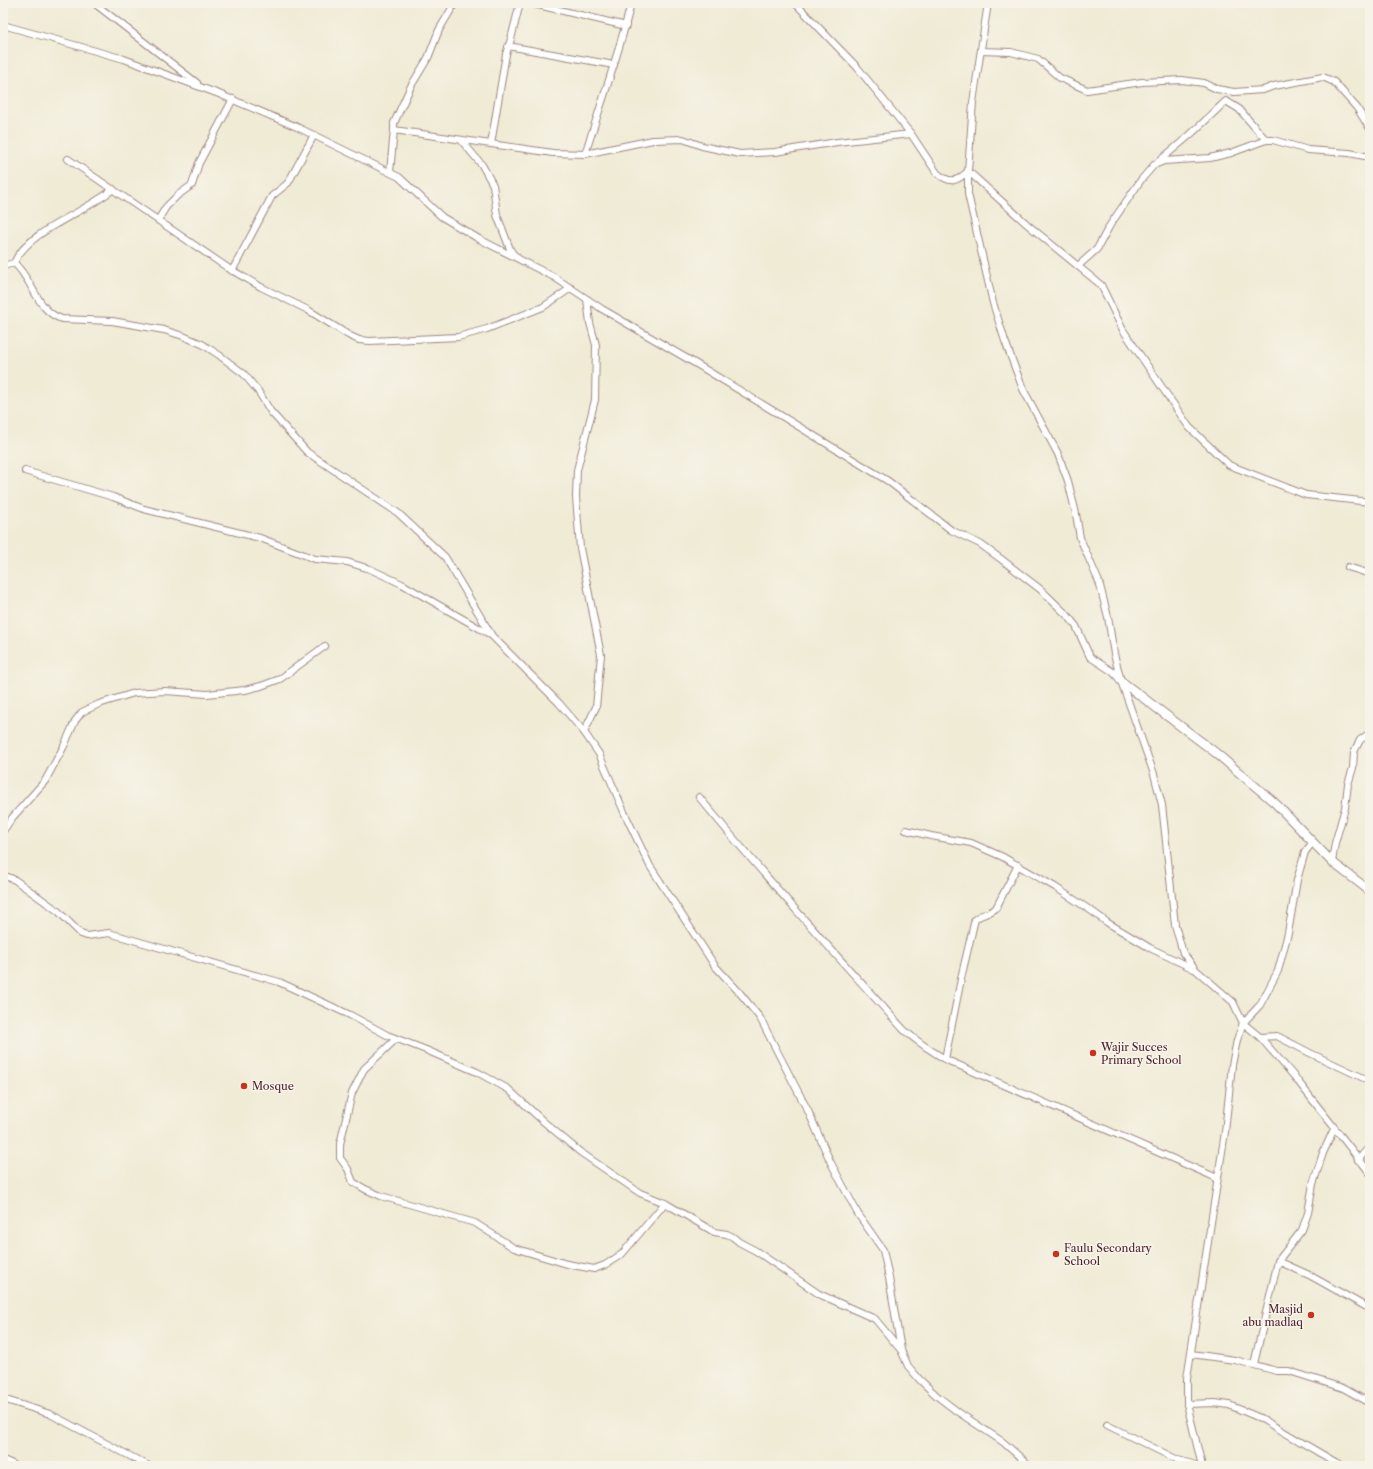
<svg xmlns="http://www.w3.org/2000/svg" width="1373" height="1469" viewBox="0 0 1373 1469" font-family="'Libre Caslon Text',serif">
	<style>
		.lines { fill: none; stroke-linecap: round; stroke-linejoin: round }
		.minor-casing { stroke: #9d8580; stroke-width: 8 }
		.tertiary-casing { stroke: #9d8580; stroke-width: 10 }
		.trunk-casing { stroke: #9d8580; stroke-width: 12 }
		.minor { stroke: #fff; stroke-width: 6 }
		.tertiary { stroke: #fff; stroke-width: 8 }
		.trunk { stroke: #fff; stroke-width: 10 }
		.poi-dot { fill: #c8321e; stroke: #f7f3e8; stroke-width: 1.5 }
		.labels { text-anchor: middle; stroke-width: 3; stroke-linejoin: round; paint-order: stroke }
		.poi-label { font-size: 11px; fill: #4a1f2b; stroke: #f7f3e8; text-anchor: start }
	</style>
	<rect width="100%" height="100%" fill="#f7f3e8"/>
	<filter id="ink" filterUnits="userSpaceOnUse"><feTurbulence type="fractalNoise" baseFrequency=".025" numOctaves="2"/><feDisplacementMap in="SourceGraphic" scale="8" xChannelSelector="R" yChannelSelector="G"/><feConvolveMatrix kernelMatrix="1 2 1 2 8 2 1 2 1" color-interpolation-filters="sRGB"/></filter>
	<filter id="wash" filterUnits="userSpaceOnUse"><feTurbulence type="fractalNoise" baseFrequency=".012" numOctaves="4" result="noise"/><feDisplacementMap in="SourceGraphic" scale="16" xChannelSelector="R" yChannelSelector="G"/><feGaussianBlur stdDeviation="0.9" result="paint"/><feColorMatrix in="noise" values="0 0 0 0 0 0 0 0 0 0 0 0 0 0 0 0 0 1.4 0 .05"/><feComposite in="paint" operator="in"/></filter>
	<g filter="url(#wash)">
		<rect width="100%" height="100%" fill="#f0ebd5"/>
	</g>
	<g filter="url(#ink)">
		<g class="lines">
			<g class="minor-casing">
				<g id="minor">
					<polyline points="94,3 197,83"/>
					<polyline points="517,3 534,4 626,26"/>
					<path d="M795,3L857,67L911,134L937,173C950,184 957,182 968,171L1028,225L1101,285L1123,330L1189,427L1229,465L1306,495L1370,502"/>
					<polyline points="988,3 973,102 968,171 968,194 993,303 1005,341 1023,389 1058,454 1068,481 1076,514 1080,538 1099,582 1108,617 1114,654 1121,681 1154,774 1162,805 1175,925 1183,953 1196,970 1233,1002 1243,1023 1260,1037 1293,1075 1370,1173"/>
					<polyline points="3,25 124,59 219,94 297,127 399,177 442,217 479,239 554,277 602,309 698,365 888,481 951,530 980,544 1001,559 1040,589 1068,616 1076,626 1090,657 1113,672 1121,681"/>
					<polyline points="508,46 614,65"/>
					<polyline points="981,51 1011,52 1038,59 1060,78 1087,90 1142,82 1182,80 1204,83 1217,89 1234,92 1263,90 1274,86 1323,77 1334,82 1357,108 1370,129"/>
					<polyline points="394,130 553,153 585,154 653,140 683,139 702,146 740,154 775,152 837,142 911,134"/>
					<polyline points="461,140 482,165 493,185 497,215 510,249 513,254 517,257"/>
					<polyline points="491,144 506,54 511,39 520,3"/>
					<path d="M585,154C601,104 619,54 631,3"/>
					<polyline points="68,159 228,268 261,287 308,310 350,336 359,340 370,341 458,337 487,329 543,307 571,288"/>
					<polyline points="1158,162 1190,135 1226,101 1239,109 1266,140"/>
					<polyline points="390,172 394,130 394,123 411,86 428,58 439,30 455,3"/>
					<polyline points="158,220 166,207 178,195 192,185 199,163 233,99"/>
					<path d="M14,263C29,229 86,213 113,189"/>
					<path d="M3,266L14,263C33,279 36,311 62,319L112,321L164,330L183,336L202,344L219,355L244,374L258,391L271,412L307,452L398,513L445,557L492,636L559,703L584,732L599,754L625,814L650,866L715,966L740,993L760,1018L808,1111L831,1163L858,1214L883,1250L889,1278L901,1350L908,1366L920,1380L937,1396L958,1412L1003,1442L1030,1466"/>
					<polyline points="1078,266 1097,249 1110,225 1141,180 1154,165 1164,161 1210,158 1231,153 1266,140 1273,140 1308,150 1349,153 1370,157"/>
					<polyline points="232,271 272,196 288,183 314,135"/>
					<polyline points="25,471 113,497 144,509 260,538 315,559 347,562 370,569 402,584 491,635"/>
					<polyline points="1348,567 1370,574"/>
					<polyline points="584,732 596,707 601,655 580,548 576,497 577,470 595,400 596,345 590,323 587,299"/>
					<path d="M699,797C765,877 835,954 904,1030C919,1043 932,1052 949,1061L1217,1178"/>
					<polyline points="906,830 931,836 971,843 1003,857 1055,887 1093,912 1108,923 1150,948 1194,969"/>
					<polyline points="3,831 12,818 45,781 64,746 75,721 82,712 99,704 134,693 165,691 207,694 245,690 261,686 280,679 325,646"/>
					<polyline points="1332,862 1335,843 1345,808 1348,784 1353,768 1354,752 1360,740 1370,733"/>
					<polyline points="3,875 15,880 58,911 81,934 87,936 109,933 279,982 350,1015 387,1035 426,1050 477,1072 508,1089 544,1122 580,1152 640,1193 665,1203 714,1232 727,1234 733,1237 739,1242 756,1251 819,1294 875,1319 900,1349"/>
					<polyline points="1260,1037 1277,1036 1310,1053 1370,1081"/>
					<polyline points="396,1039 364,1069 352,1093 340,1144 340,1158 348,1169 353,1182 365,1189 381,1196 475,1223 514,1248 567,1264 594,1269 605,1265 622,1254 665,1203"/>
					<path d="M945,1059L962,974L975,919C981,914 990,914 996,908L1018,865"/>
					<polyline points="1358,1160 1370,1146"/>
					<polyline points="1278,1261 1309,1275 1370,1309"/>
					<polyline points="1191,1354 1235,1360 1277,1371 1289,1371 1343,1388 1370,1403"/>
					<polyline points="1254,1364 1278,1261 1302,1230 1308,1213 1313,1184 1323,1153 1334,1129"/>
					<polyline points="3,1399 50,1414 149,1466"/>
					<polyline points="1187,1404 1215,1403 1229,1405 1260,1418 1342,1466"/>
					<polyline points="1107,1425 1178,1460 1199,1466"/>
					<polyline points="1202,1466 1187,1404 1187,1378 1225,1132 1232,1065 1237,1040 1243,1023 1260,1005 1278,971 1288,933 1297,880 1305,852 1313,842"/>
				</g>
			</g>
			<g class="tertiary-casing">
				<polyline id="tertiary" points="1121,681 1216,753 1275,803 1332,862 1370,891"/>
			</g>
			<g class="trunk-casing">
				<polyline id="trunk" points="3,1462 12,1466"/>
			</g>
			<use href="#minor" class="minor"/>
			<use href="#tertiary" class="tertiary"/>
			<use href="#trunk" class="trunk"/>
		</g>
	</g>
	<g class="poi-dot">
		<circle cx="1093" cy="1053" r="4"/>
		<circle cx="244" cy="1086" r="4"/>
		<circle cx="1056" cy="1254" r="4"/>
		<circle cx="1311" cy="1315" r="4"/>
	</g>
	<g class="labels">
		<g class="poi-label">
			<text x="1101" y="1051">Wajir Succes<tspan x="1101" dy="13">Primary School</tspan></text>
			<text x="252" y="1090">Mosque</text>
			<text x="1064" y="1252">Faulu Secondary<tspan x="1064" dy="13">School</tspan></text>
			<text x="1303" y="1313" text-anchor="end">Masjid<tspan x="1303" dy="13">abu madlaq</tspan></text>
		</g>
	</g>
	<rect width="1373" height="1469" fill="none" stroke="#f7f3e8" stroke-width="16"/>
</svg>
